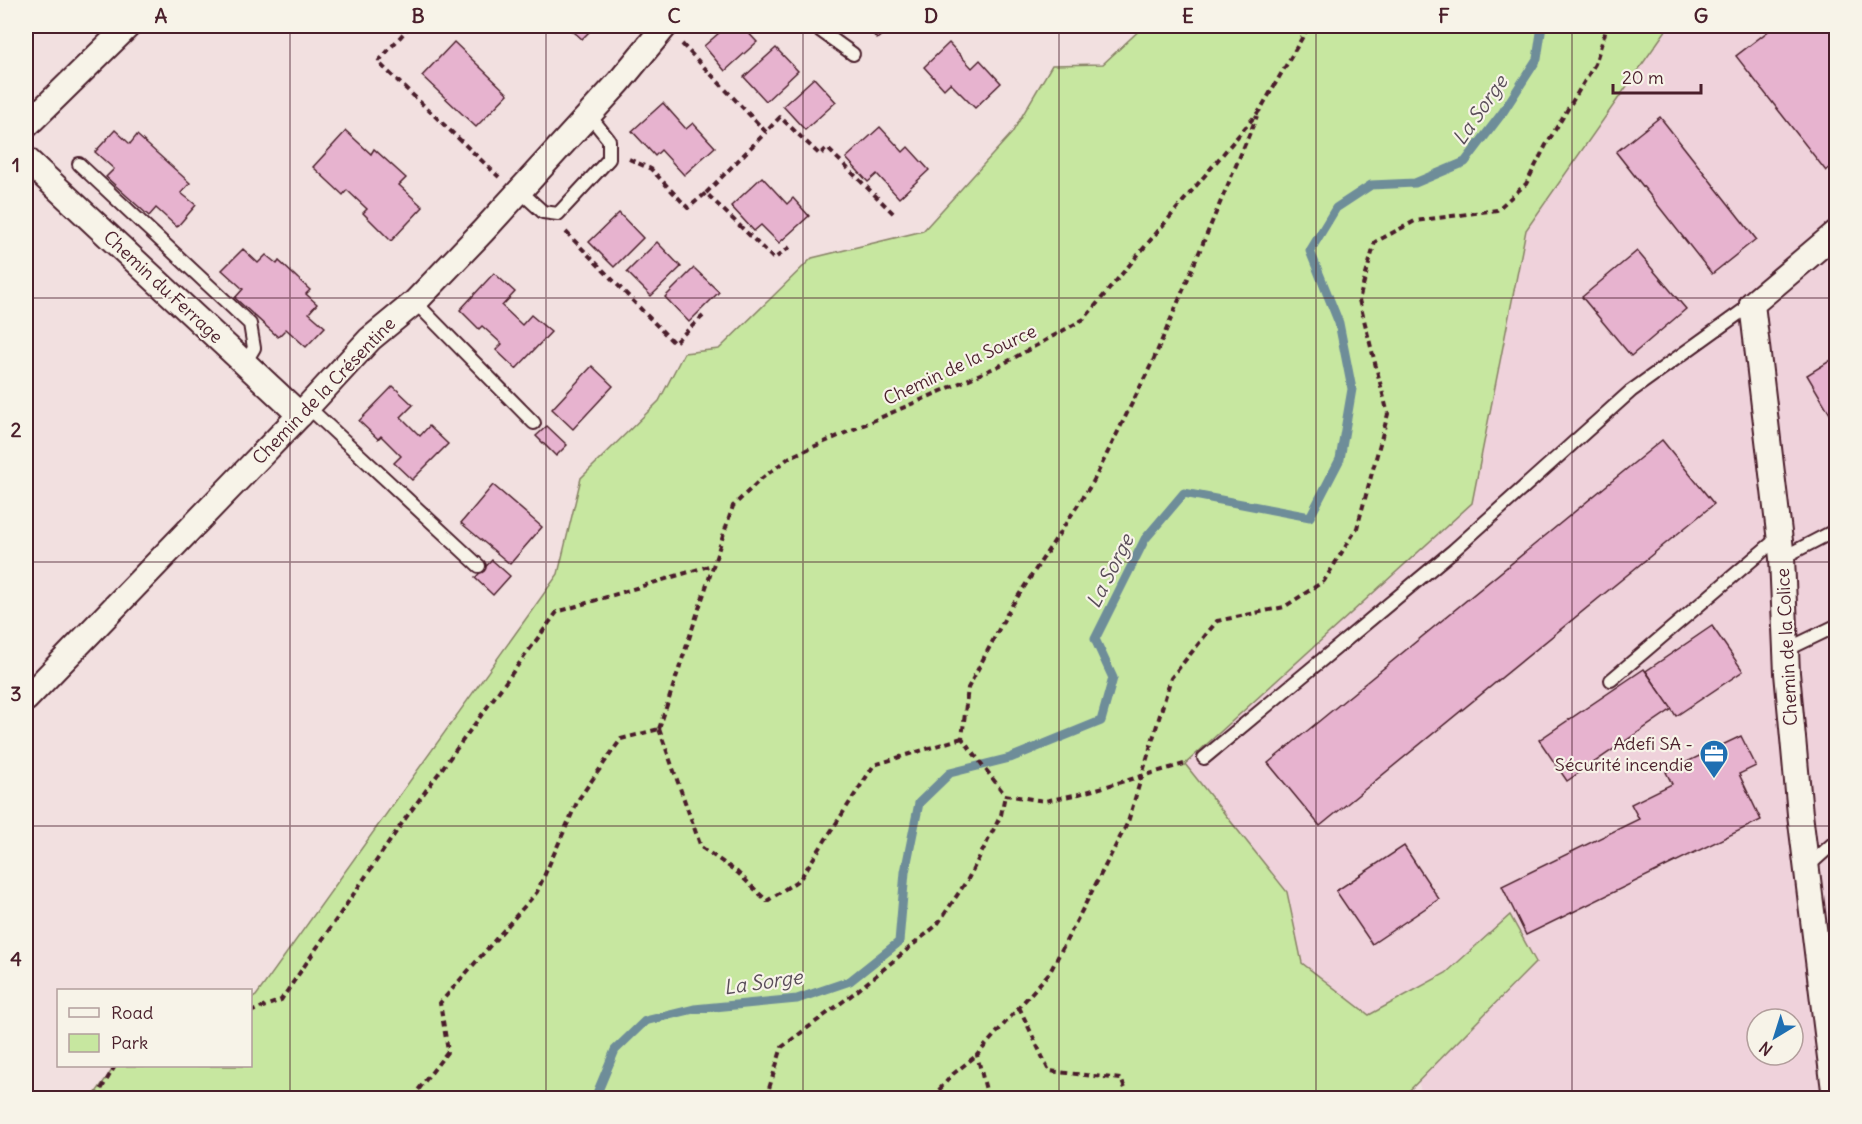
<svg xmlns="http://www.w3.org/2000/svg" width="1862" height="1124" viewBox="0 0 1862 1124" font-family="Delius,sans-serif">
	<style>
		.built { fill: #efd2db; fill-rule: evenodd }
		.green { fill: #c7e7a0; stroke: #888366; stroke-width: 1.5 }
		.lines { fill: none; stroke-linecap: round; stroke-linejoin: round }
		.stream { stroke: #6e8d99; stroke-width: 9 }
		.building { fill: #e7b3cf; stroke: #4a1f2b; stroke-width: 1.5 }
		.service-casing { stroke: #4a1f2b; stroke-width: 16 }
		.minor-casing { stroke: #4a1f2b; stroke-width: 28 }
		.path { stroke: #4a1f2b; stroke-width: 4; stroke-dasharray: 6 4.5; stroke-linecap: butt }
		.service { stroke: #f7f3e8; stroke-width: 12 }
		.minor { stroke: #f7f3e8; stroke-width: 24 }
		.grid { fill: none; stroke: #4a1f2b; stroke-width: 1.5; stroke-opacity: 0.55 }
		.labels { text-anchor: middle; stroke-width: 4.5; stroke-linejoin: round; paint-order: stroke }
		.street-label { font-size: 18px; fill: #4a1f2b; stroke: #f7f3e8 }
		.poi-label { font-size: 18px; fill: #4a1f2b; stroke: #f7f3e8; text-anchor: end }
		.water-label { font-size: 20px; font-style: italic; fill: #594d59; stroke: #f7f3e8 }
		.neatline { fill: none; stroke: #4a1f2b; stroke-width: 2 }
		.grid-label { font-size: 20px; text-anchor: middle; font-weight: bold; fill: #4a1f2b }
	</style>
	<rect width="100%" height="100%" fill="#f2e0e0"/>
	<filter id="ink" filterUnits="userSpaceOnUse"><feTurbulence type="fractalNoise" baseFrequency=".0167" numOctaves="2"/><feDisplacementMap in="SourceGraphic" scale="12" xChannelSelector="R" yChannelSelector="G"/><feConvolveMatrix kernelMatrix="1 2 1 2 8 2 1 2 1" color-interpolation-filters="sRGB"/></filter>
	<g filter="url(#ink)">
		<path class="built" d="M1669,26H1836V1098H1424L1418,1082L1536,962L1510,915L1446,973L1369,1016L1302,963L1287,892L1185,764L1472,503L1526,230ZM1757,1019H1793V1055H1757Z"/>
		<polygon class="green" points="1144,26 1669,26 1526,230 1472,503 1185,764 1287,892 1302,963 1369,1015 1446,973 1510,915 1536,962 1402,1098 92,1098 115,1066 250,1066 251,999 256,996 558,574 581,478 659,401 684,353 719,349 812,258 923,231 1012,133 1052,65 1103,64"/>
		<g class="lines">
			<polyline class="stream" points="595,1098 615,1050 645,1021 694,1009 797,999 850,981 899,942 905,872 919,803 950,773 1010,758 1101,721 1113,678 1095,639 1145,539 1184,493 1310,517 1340,459 1352,389 1339,323 1310,251 1336,208 1371,185 1415,183 1465,162 1503,112 1537,59 1542,26"/>
		</g>
		<g class="building">
			<polygon points="567,26 595,26 582,39"/>
			<polygon points="727,26 742,26 757,42 725,71 704,46"/>
			<polygon points="866,26 892,26 877,39"/>
			<polygon points="1775,26 1836,26 1836,162 1826,171 1736,56"/>
			<polygon points="454,42 508,94 476,127 422,76"/>
			<polygon points="949,43 972,68 980,60 1001,83 975,108 950,83 944,89 924,67"/>
			<polygon points="776,48 798,71 766,101 744,77"/>
			<polygon points="814,78 836,102 805,130 783,106"/>
			<polygon points="663,103 686,129 693,123 715,147 684,175 661,150 655,156 632,131"/>
			<polygon points="1660,117 1756,239 1712,274 1616,152"/>
			<polygon points="880,127 903,152 908,147 929,170 899,198 877,174 868,182 846,158"/>
			<polygon points="115,130 130,144 137,135 190,183 181,193 196,205 177,227 156,208 149,216 106,177 114,169 95,152"/>
			<polygon points="346,131 371,154 374,149 406,178 399,185 423,207 391,241 363,213 367,209 347,190 343,195 313,167"/>
			<polygon points="762,177 787,204 793,198 809,216 779,243 761,225 754,231 731,206"/>
			<polygon points="619,213 643,238 614,267 589,242"/>
			<polygon points="657,242 681,267 651,296 627,272"/>
			<polygon points="243,249 258,263 266,255 277,264 279,261 310,290 306,294 317,304 309,313 325,327 306,347 286,329 278,337 235,298 243,289 222,270"/>
			<polygon points="1637,251 1686,309 1631,356 1582,297"/>
			<polygon points="694,268 719,292 689,322 665,297"/>
			<polygon points="494,273 515,292 502,306 522,325 531,315 551,332 516,369 496,350 502,344 482,326 479,329 460,310"/>
			<polygon points="1836,357 1836,424 1807,375"/>
			<polygon points="592,366 613,386 573,429 552,409"/>
			<polygon points="393,386 413,405 401,417 420,436 429,426 448,444 412,480 394,463 401,456 381,436 378,439 359,421"/>
			<polygon points="547,426 567,445 556,456 536,436"/>
			<polygon points="1662,440 1714,504 1320,826 1268,763"/>
			<polygon points="493,485 542,527 510,564 461,523"/>
			<polygon points="492,560 510,576 493,595 475,578"/>
			<polygon points="1712,626 1743,671 1676,716 1646,671"/>
			<polygon points="1836,647 1836,661 1830,651"/>
			<polygon points="1644,669 1672,709 1567,781 1539,740"/>
			<polygon points="1741,736 1756,766 1739,774 1761,820 1526,935 1502,886 1639,819 1631,804 1672,784 1666,772"/>
			<polygon points="1404,846 1439,899 1372,944 1336,891"/>
		</g>
		<g class="lines">
			<g class="service-casing">
				<g id="service">
					<polyline points="814,26 853,54"/>
					<polyline points="79,164 250,324 254,348 245,363"/>
					<polyline points="520,191 543,212 558,214 609,159 609,140 589,115"/>
					<polyline points="415,302 534,423"/>
					<polyline points="308,407 479,566"/>
					<polyline points="1782,558 1836,530"/>
					<polyline points="1786,650 1836,626"/>
					<polyline points="1611,680 1779,537"/>
					<polyline points="1204,758 1454,550 1631,391 1752,304"/>
					<polyline points="1807,867 1836,841"/>
				</g>
			</g>
			<g class="minor-casing">
				<g id="minor">
					<polyline points="26,126 128,26"/>
					<polyline points="26,159 300,415"/>
					<polyline points="26,699 300,415 370,339 415,302 483,231 619,82 665,26"/>
					<polyline points="1835,1098 1800,814 1787,673 1782,558 1752,304 1836,233"/>
				</g>
			</g>
			<g class="path">
				<polyline points="410,26 378,62 499,177"/>
				<polyline points="682,44 766,132 780,117 820,155 827,148 895,215"/>
				<polyline points="629,159 651,169 688,208 706,193 774,259 790,247"/>
				<polyline points="706,193 766,132"/>
				<polyline points="566,232 674,343 703,316"/>
				<polyline points="659,729 733,506 761,479 790,457 1001,365 1084,319 1260,110 1309,26"/>
				<polyline points="659,729 701,847 737,872 767,901 800,879 874,765 962,738"/>
				<polyline points="1184,764 1079,794 1045,801 1005,795 962,738 968,688 1009,610 1093,482 1153,361 1257,116"/>
				<polyline points="1019,1007 1049,1071 1121,1079 1129,1098"/>
				<polyline points="250,1012 281,1000 405,819 557,612 712,565"/>
				<polyline points="96,1098 115,1066"/>
				<polyline points="412,1098 448,1051 440,1003 537,892 578,800 621,739 659,729"/>
				<polyline points="766,1098 782,1047 857,991 937,925 968,879 1001,815 1005,795"/>
				<polyline points="932,1098 953,1074 977,1055"/>
				<polyline points="988,1098 977,1055 1050,972 1128,822 1171,678 1217,621 1284,607 1324,581 1357,528 1388,414 1359,300 1375,242 1415,221 1497,210 1526,184 1546,145 1595,64 1606,30 1605,26"/>
			</g>
			<use href="#service" class="service"/>
			<use href="#minor" class="minor"/>
		</g>
	</g>
	<path class="grid" d="M290,26V1098M546,26V1098M803,26V1098M1059,26V1098M1316,26V1098M1572,26V1098M26,298H1836M26,562H1836M26,826H1836"/>
	<defs>
		<g id="office-pin" transform="scale(1.5)"><path d="M0 17L-7.5 6A9.5 9.5 0 1 1 7.5 6Z" fill="#1f6fb2" stroke="#f7f3e8"/><path d="M-6-3h4V-5.5h4V-3h4V5H-6ZM-1-4.5V-3h2v-1.5ZM-6 0V1H6V0Z" fill="#fff"/></g>
	</defs>
	<g fill-rule="evenodd">
		<use href="#office-pin" x="1714" y="754"/>
	</g>
	<g class="labels">
		<g class="street-label">
			<text transform="translate(163 287) rotate(43)" y="6">Chemin du Ferrage</text>
			<text transform="translate(960 365) rotate(-25)" y="6">Chemin de la Source</text>
			<text transform="translate(324 391) rotate(-46)" y="6">Chemin de la Crésentine</text>
			<text transform="translate(1787 647) rotate(-93)" y="6">Chemin de la Colice</text>
		</g>
		<g class="poi-label">
			<text x="1693" y="750">Adefi SA -<tspan x="1693" dy="21">Sécurité incendie</tspan></text>
		</g>
		<g class="water-label">
			<text transform="translate(1480 110) rotate(-55)" y="7">La Sorge</text>
			<text transform="translate(1110 571) rotate(-63)" y="7">La Sorge</text>
			<text transform="translate(763 982) rotate(-8)" y="7">La Sorge</text>
		</g>
	</g>
	<rect width="1862" height="1124" fill="none" stroke="#f7f3e8" stroke-width="66"/>
	<rect x="57" y="989" width="195" height="78" fill="#f7f3e8" stroke="#b29e9c" stroke-width="1.5"/>
	<rect x="69" y="1008" width="30" height="9" fill="#f7f3e8" stroke="#b29e9c" stroke-width="1.5"/>
	<text x="111" y="1019" font-size="18" fill="#4a1f2b">Road</text>
	<rect x="69" y="1034" width="30" height="18" fill="#c7e7a0" stroke="#b29e9c" stroke-width="1.5"/>
	<text x="111" y="1049" font-size="18" fill="#4a1f2b">Park</text>
	<g transform="translate(1775 1037) rotate(218)"><circle r="28" fill="#f7f3e8" stroke="#b29e9c" stroke-width="1.5"/>
	<path d="M0-4.5L10 22L0 15L-10 22Z" fill="#1f6fb2"/>
	<text y="-9" font-size="16" font-weight="bold" text-anchor="middle" fill="#4a1f2b">N</text>
	</g>
	<path d="M1613 84v9h88v-9" fill="none" stroke="#4a1f2b" stroke-width="3"/>
	<text x="1622" y="84" font-size="18" fill="#4a1f2b" stroke="#f7f3e8" stroke-width="4.5" paint-order="stroke">20 m</text>
	<rect x="33" y="33" width="1796" height="1058" class="neatline"/>
	<g class="grid-label">
		<text x="161" y="23">A</text>
		<text x="418" y="23">B</text>
		<text x="674" y="23">C</text>
		<text x="931" y="23">D</text>
		<text x="1188" y="23">E</text>
		<text x="1444" y="23">F</text>
		<text x="1701" y="23">G</text>
		<text x="16" y="172">1</text>
		<text x="16" y="437">2</text>
		<text x="16" y="701">3</text>
		<text x="16" y="966">4</text>
	</g>
</svg>
